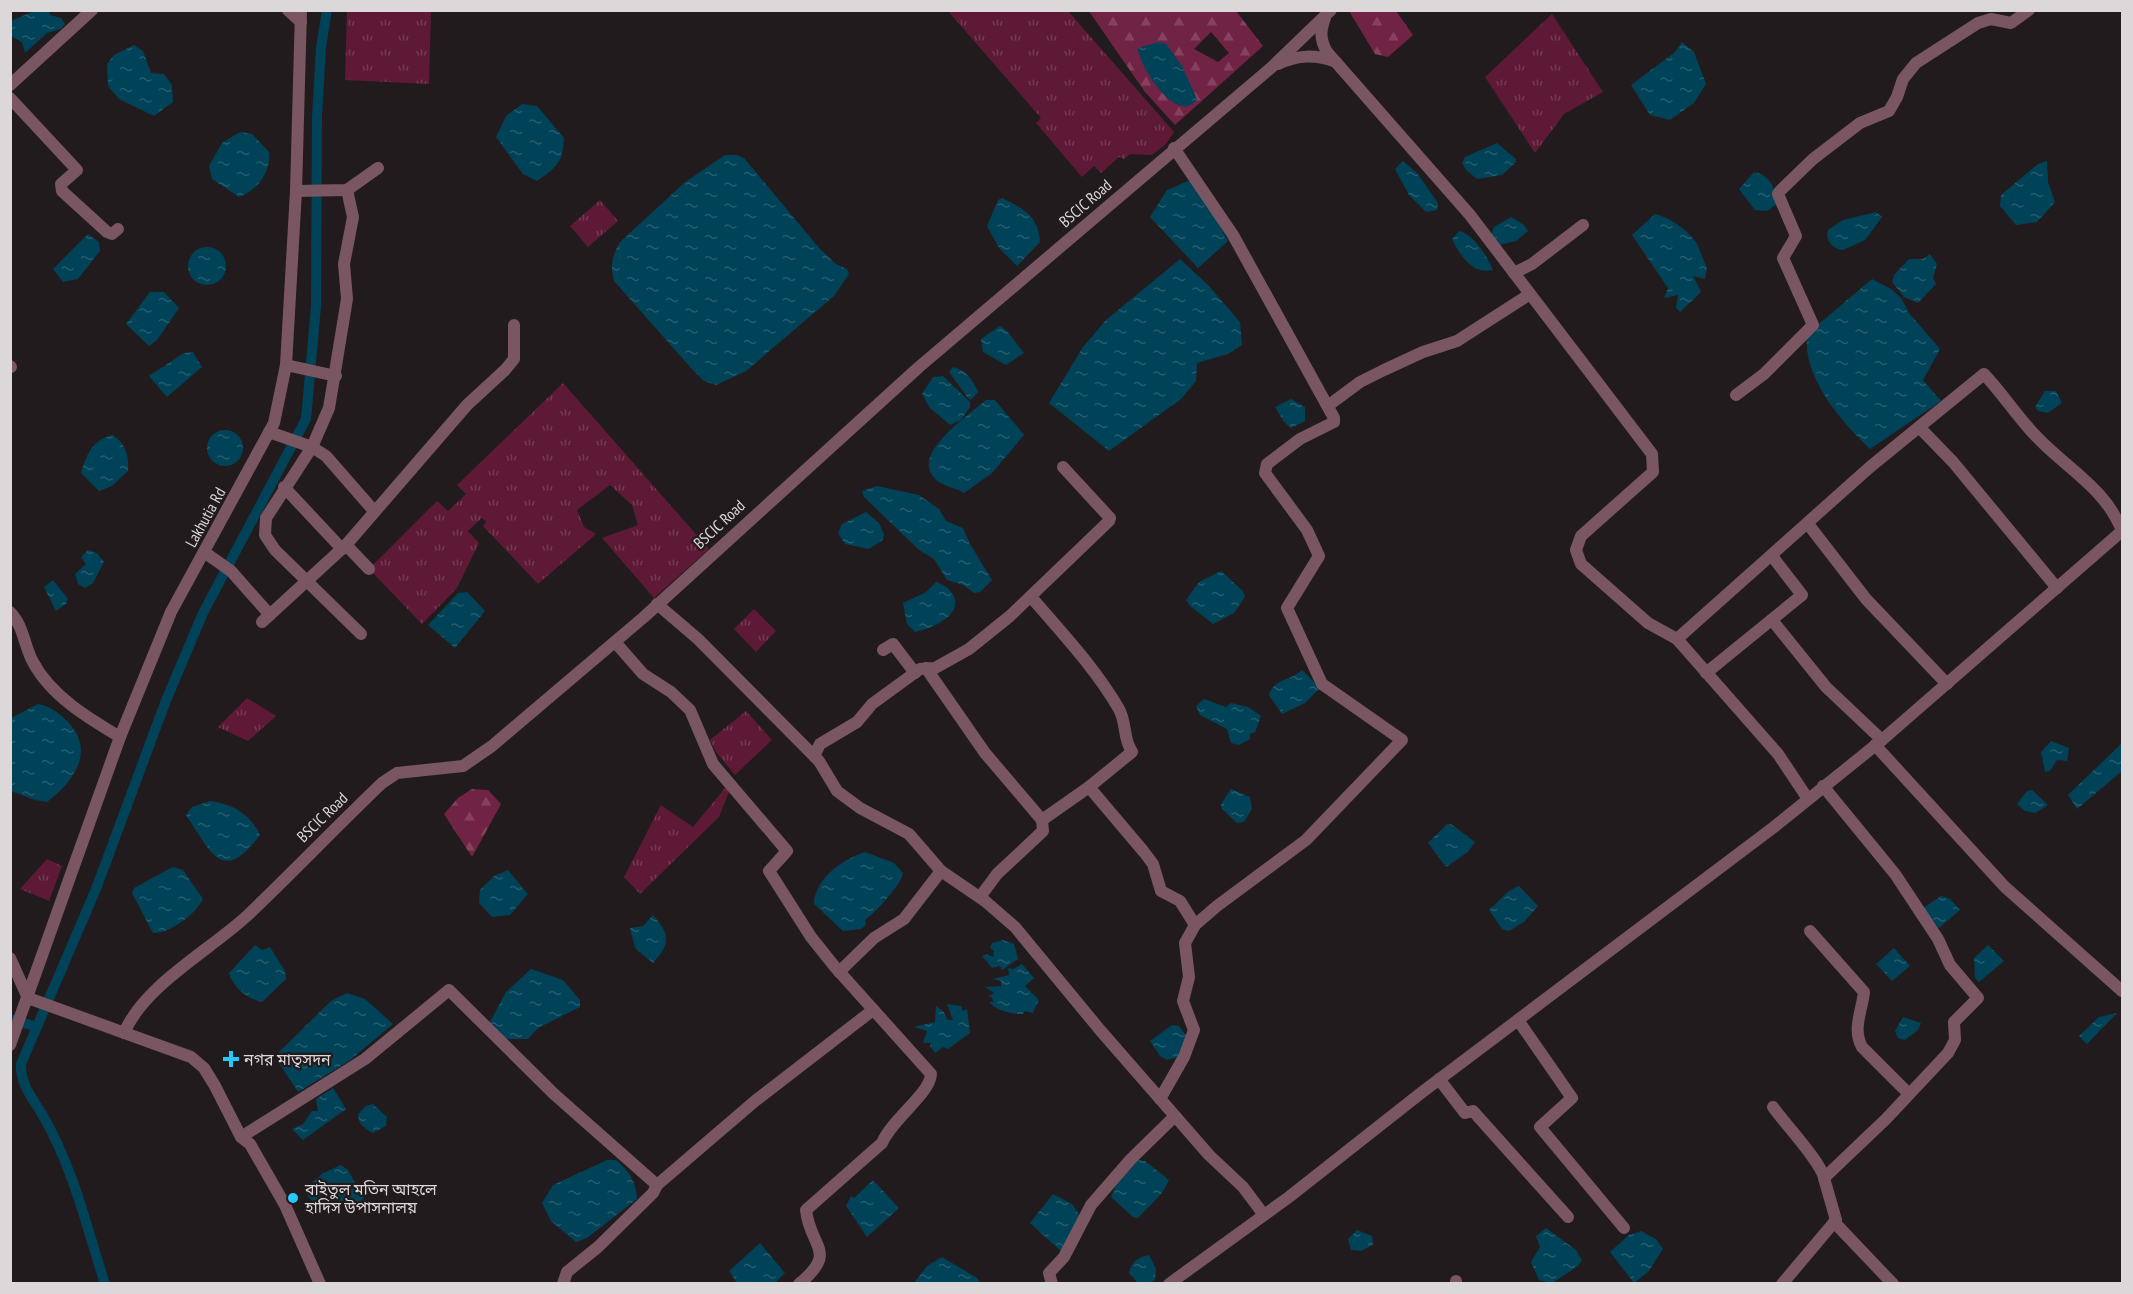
<svg xmlns="http://www.w3.org/2000/svg" width="2133" height="1294" viewBox="0 0 2133 1294" font-family="'PT Sans Narrow','Noto Sans Bengali',sans-serif">
	<style>
		.grass { fill: url(#grass-tufts) }
		.forest { fill: url(#forest-firs); fill-rule: evenodd }
		.water { fill: url(#water-ripples) }
		.lines { fill: none; stroke-linecap: round; stroke-linejoin: round }
		.canal { stroke: #004257; stroke-width: 10 }
		.minor { stroke: #7a5662; stroke-width: 12 }
		.poi-dot { fill: #28c8ff; stroke: #221b1d; stroke-width: 2 }
		.labels { text-anchor: middle; stroke-width: 4.5; stroke-linejoin: round; paint-order: stroke }
		.street-label { font-size: 16px; fill: #dcd7d8; stroke: #221b1d }
		.poi-label { font-size: 16px; fill: #dcd7d8; stroke: #221b1d; text-anchor: start }
	</style>
	<defs>
		<pattern id="grass-tufts" width="24" height="20" patternUnits="userSpaceOnUse" patternTransform="scale(1.5)"><rect width="24" height="20" fill="#5d1936"/><path d="M3 7l-1-3M5 7V3M7 7l1-3M15 17l-1-3M17 17v-4M19 17l1-3" fill="none" stroke="#743a52"/></pattern>
		<pattern id="forest-firs" width="22" height="20" patternUnits="userSpaceOnUse" patternTransform="scale(1.5)"><rect width="22" height="20" fill="#702344"/><path d="M5 1l3.5 6h-7zM16 11l3.5 6h-7z" fill="#84425e"/></pattern>
		<pattern id="water-ripples" width="26" height="14" patternUnits="userSpaceOnUse" patternTransform="scale(1.5)"><rect width="26" height="14" fill="#004257"/><path d="M2 4q2-2 4 0t4 0M15 11q2-2 4 0t4 0" fill="none" stroke="#255d6e"/></pattern>
	</defs>
	<rect width="100%" height="100%" fill="#221b1d"/>
	<g class="grass">
		<polygon points="347,11 431,11 429,84 345,80"/>
		<polygon points="948,11 1068,11 1174,132 1166,144 1152,155 1130,154 1124,159 1119,157 1101,173 1094,166 1082,177 1036,123 1041,118"/>
		<polygon points="1552,14 1603,92 1564,114 1535,153 1485,77"/>
		<polygon points="600,200 618,221 588,247 570,226"/>
		<polygon points="563,383 709,549 654,598 602,538 638,525 632,505 610,485 577,510 584,527 596,534 538,584 483,526 486,522 482,518 468,531 479,543 457,588 422,624 369,569 437,501 448,511 466,494 457,485"/>
		<polygon points="754,609 776,631 756,652 734,629"/>
		<polygon points="247,698 276,716 248,741 218,727"/>
		<polygon points="746,711 772,740 735,775 716,752 710,740"/>
		<polygon points="726,787 729,792 719,817 640,894 624,877 661,805 693,827"/>
		<polygon points="47,859 62,866 49,901 20,889"/>
	</g>
	<g class="forest">
		<path d="M1088,10L1236,11L1263,46L1175,125L1145,92ZM1211,32L1229,53L1218,62L1194,49Z"/>
		<polygon points="1349,11 1396,11 1413,35 1388,57 1375,54"/>
		<polygon points="472,789 488,790 501,804 472,857 444,814 458,798"/>
	</g>
	<g class="water">
		<polygon points="34,11 49,11 50,15 61,18 65,24 61,29 47,33 25,53 22,42 11,36 11,21"/>
		<path d="M1159,42L1166,44L1182,66L1197,99C1178,127 1139,67 1138,48Z"/>
		<polygon points="1682,42 1694,52 1706,84 1694,103 1670,120 1650,115 1631,85 1675,52"/>
		<polygon points="134,45 143,51 151,73 164,74 172,85 173,102 154,116 119,99 108,86 107,64 114,55"/>
		<path d="M522,104L537,106L564,138C563,162 557,167 537,181L523,174L496,137L506,116Z"/>
		<path d="M240,132L252,134L269,152C271,172 258,190 239,197L212,179L209,166L222,143Z"/>
		<polygon points="1497,143 1516,159 1516,162 1502,175 1477,179 1466,170 1462,163 1465,157"/>
		<path d="M725,155H737L744,158L820,249L836,264L847,269L849,274L834,296L746,371L716,385L704,381L691,368L614,281C610,265 612,256 620,242L684,183Z"/>
		<polygon points="1403,161 1417,173 1438,203 1437,210 1426,212 1409,195 1395,169"/>
		<polygon points="2047,161 2048,182 2055,202 2037,222 2016,225 2000,206 2001,195 2038,164"/>
		<path d="M1754,172C1770,175 1776,189 1777,204L1767,211L1755,210L1739,189Z"/>
		<polygon points="1190,180 1208,205 1228,241 1198,268 1150,217 1167,190"/>
		<path d="M1002,198C1024,209 1038,216 1040,242L1017,266L999,248L987,226L998,200Z"/>
		<path d="M1876,212L1882,217L1865,240L1843,250C1833,249 1825,241 1828,230L1843,220Z"/>
		<path d="M1655,214C1670,218 1685,228 1695,241C1700,247 1702,259 1707,267L1705,279L1693,276L1701,292L1680,312L1676,308L1678,295L1664,298L1668,288L1632,235Z"/>
		<polygon points="1511,217 1524,225 1528,231 1516,241 1499,245 1491,235 1494,227"/>
		<path d="M1459,231C1473,234 1488,257 1493,270C1472,275 1460,255 1452,239Z"/>
		<polygon points="88,234 99,242 100,251 78,279 63,282 53,269"/>
		<circle cx="207" cy="266" r="19"/>
		<polygon points="1930,254 1937,264 1933,278 1936,284 1918,303 1904,297 1892,282 1894,275 1909,259 1923,259"/>
		<polygon points="1180,259 1208,285 1240,322 1242,345 1228,354 1197,363 1196,381 1181,399 1109,451 1049,403 1083,347 1106,320"/>
		<path d="M1872,279L1891,289L1901,298L1909,313L1940,349L1923,380L1941,401L1870,449C1841,421 1802,377 1807,334Z"/>
		<polygon points="150,292 164,292 179,308 157,340 149,346 126,324"/>
		<polygon points="1000,326 1007,331 1024,353 1006,365 983,352 981,339"/>
		<polygon points="193,352 202,367 167,397 149,376 184,353"/>
		<path d="M953,367C966,370 973,380 978,392L971,400L968,398L949,372Z"/>
		<polygon points="943,376 970,402 970,407 961,420 950,425 930,408 922,394 933,377"/>
		<polygon points="2045,391 2056,391 2062,403 2048,413 2038,411 2035,407"/>
		<polygon points="1291,399 1305,407 1305,421 1291,428 1284,422 1275,407"/>
		<path d="M986,400H995L1024,435L992,473L964,493C953,486 940,487 932,475C915,451 970,414 986,400Z"/>
		<circle cx="225" cy="448" r="18"/>
		<path d="M113,435C126,444 129,456 128,471L112,486L99,491L81,473C86,455 93,439 113,435Z"/>
		<polygon points="877,486 919,495 939,509 946,521 963,528 970,544 992,580 980,592 974,593 963,585 947,580 934,559 919,550 864,497 862,491"/>
		<polygon points="866,512 879,523 884,534 883,540 869,549 845,544 838,533 842,524"/>
		<polygon points="88,550 97,553 104,562 93,583 85,588 78,584 75,574 86,564 81,557"/>
		<polygon points="1221,571 1243,591 1245,597 1234,613 1213,624 1190,606 1186,600 1199,582"/>
		<polygon points="53,580 68,599 66,604 56,611 44,587"/>
		<path d="M936,582C942,584 948,587 952,593C966,614 932,629 915,632L907,624L903,603L926,592Z"/>
		<polygon points="467,592 485,611 455,648 428,625 458,593"/>
		<path d="M1302,670L1320,688L1305,703L1282,714L1269,695C1274,678 1291,681 1302,670Z"/>
		<polygon points="1204,699 1226,707 1231,703 1248,707 1261,716 1255,732 1250,734 1250,739 1239,745 1231,743 1227,729 1200,715 1196,706"/>
		<path d="M38,704C50,706 57,712 66,720C96,749 76,780 47,802L35,800L11,791V718Z"/>
		<polygon points="2051,741 2069,748 2067,761 2057,760 2050,771 2045,772 2041,752"/>
		<polygon points="2122,743 2122,771 2077,809 2068,795"/>
		<polygon points="1231,789 1250,797 1252,809 1244,822 1237,823 1222,809 1221,804"/>
		<polygon points="2032,790 2048,805 2035,813 2025,811 2017,804 2027,791"/>
		<path d="M210,801C233,804 250,814 260,835C222,886 211,852 186,815L192,807Z"/>
		<polygon points="1451,824 1475,842 1468,852 1446,867 1428,843 1446,825"/>
		<path d="M865,852L894,863L903,873C901,885 876,912 865,920L866,925L861,929L843,931L814,904C815,878 843,859 865,852Z"/>
		<path d="M173,867L183,870L203,899C196,914 169,934 153,933L132,893L134,888Z"/>
		<polygon points="508,870 528,894 510,915 492,917 479,903 480,890 494,876"/>
		<polygon points="1519,886 1538,906 1524,922 1509,931 1502,929 1489,910 1509,891"/>
		<polygon points="1941,896 1950,899 1960,910 1939,928 1922,909"/>
		<path d="M653,915C670,934 671,944 653,963L635,948L630,928L643,926Z"/>
		<polygon points="1003,940 1014,944 1018,959 1002,970 1000,966 992,968 982,956 987,954 993,957 994,951 990,948 992,943"/>
		<path d="M255,945L262,950L270,947L285,971L286,979L262,1002C248,999 233,988 229,973Z"/>
		<polygon points="1988,945 2004,961 1979,982 1975,978 1974,958"/>
		<polygon points="1894,948 1910,966 1892,981 1876,964"/>
		<path d="M1022,964L1034,978L1025,986L1039,1000L1033,1013L1025,1011L1023,1014C1011,1014 997,1011 989,1002H993L992,997H988L994,993L985,987L1001,986V981L993,979L1009,975L1008,968L1013,969Z"/>
		<polygon points="531,969 563,980 580,1000 580,1007 538,1028 528,1039 505,1039 490,1022 506,992"/>
		<polygon points="347,993 365,999 393,1024 349,1061 298,1092 279,1063 279,1052 331,1001"/>
		<polygon points="947,1004 961,1006 963,1011 967,1009 970,1033 948,1049 943,1047 935,1053 930,1046 931,1043 923,1043 927,1031 914,1027 935,1022 936,1006 943,1011 948,1020 953,1020"/>
		<polygon points="2117,1013 2087,1044 2079,1036 2099,1017"/>
		<polygon points="1903,1017 1921,1023 1918,1030 1905,1040 1898,1038 1895,1031"/>
		<polygon points="1172,1025 1179,1026 1188,1038 1178,1057 1167,1060 1160,1056 1150,1041"/>
		<polygon points="333,1088 346,1109 303,1140 292,1129 303,1124 312,1111 318,1111 316,1099"/>
		<path d="M373,1104L387,1117L386,1126L373,1133C365,1129 358,1124 358,1114L366,1106Z"/>
		<path d="M607,1160H616C628,1170 637,1183 637,1199L587,1238L576,1242L551,1221L542,1203L553,1185Z"/>
		<polygon points="1138,1160 1145,1161 1169,1180 1162,1193 1138,1218 1133,1217 1111,1197 1116,1185"/>
		<polygon points="341,1165 348,1170 364,1199 356,1204 315,1203 308,1197 306,1188 323,1173"/>
		<polygon points="873,1180 899,1208 867,1237 846,1206 851,1196 854,1198"/>
		<polygon points="1053,1194 1072,1204 1082,1219 1063,1253 1030,1223"/>
		<polygon points="1546,1228 1576,1250 1582,1260 1578,1266 1552,1283 1539,1280 1531,1262 1540,1247 1536,1236"/>
		<polygon points="1357,1230 1372,1236 1373,1245 1361,1251 1351,1250 1348,1239"/>
		<polygon points="1641,1231 1656,1239 1663,1249 1648,1272 1634,1283 1610,1252 1629,1235"/>
		<polygon points="760,1243 785,1273 775,1283 737,1283 729,1271"/>
		<path d="M1149,1255L1156,1269L1155,1280L1149,1283H1138L1129,1273C1131,1262 1139,1257 1149,1255Z"/>
		<polygon points="942,1257 977,1278 980,1283 914,1283 927,1266"/>
	</g>
	<g class="lines">
		<g class="canal">
			<polyline points="10,1019 37,1027"/>
			<path d="M105,1284C86,1225 73,1167 42,1114C32,1097 20,1084 21,1064L96,889L165,703L203,613L306,419L316,306L317,117L321,47L327,10"/>
		</g>
		<g class="minor">
			<polyline points="288,10 301,22"/>
			<path d="M1325,18C1320,31 1320,40 1327,52L1470,215L1652,454L1653,472L1581,536L1576,550L1581,564L1648,623L1677,639L1778,754L1808,799"/>
			<path d="M1278,64C1298,55 1315,54 1336,62"/>
			<polyline points="10,85 92,10"/>
			<polyline points="10,98 77,170 61,184 62,191 107,232 112,234 118,229"/>
			<polyline points="347,190 353,217 344,264 347,299 329,408 312,447 266,518 265,535 275,550 361,634"/>
			<polyline points="296,191 347,190 378,168"/>
			<polyline points="1514,273 1532,264 1583,225"/>
			<polyline points="286,365 336,376"/>
			<polyline points="10,366 11,367"/>
			<polyline points="1736,395 1764,374 1813,325 1783,258 1796,236 1778,194 1780,191 1813,159 1860,123 1889,111 1897,97 1903,79 1916,63 1978,23 1991,19 2011,23 2029,10"/>
			<polyline points="1329,405 1360,382 1384,370 1423,352 1457,341 1530,294"/>
			<polyline points="1919,427 1953,462 2057,588"/>
			<polyline points="269,432 312,447 326,456 374,511"/>
			<polyline points="284,487 342,549"/>
			<polyline points="1808,524 1866,599 1947,684"/>
			<polyline points="346,545 369,569"/>
			<polyline points="204,552 231,571 270,615"/>
			<path d="M1032,598C1063,634 1095,668 1119,709C1127,724 1123,739 1132,752L1089,787"/>
			<polyline points="657,604 698,639 819,761 837,791 860,808 909,834 941,871 985,901 1015,927 1100,1030 1209,1155 1243,1187 1264,1215"/>
			<path d="M10,612C24,626 24,646 33,662C51,696 88,718 120,737"/>
			<polyline points="1772,620 1826,687 1882,740"/>
			<polyline points="262,622 346,545 467,405 505,370 514,359 514,325"/>
			<path d="M1677,639L1870,467L1984,374C2002,393 2016,415 2034,434C2064,467 2106,488 2122,531"/>
			<path d="M615,642L643,674L671,692L690,710L713,764L787,851L769,871L811,937L835,967L931,1074C930,1094 892,1119 882,1143L806,1210C810,1248 839,1251 799,1284"/>
			<polyline points="883,650 893,644 915,673"/>
			<polyline points="926,668 985,753 1042,820 1043,831 997,874 980,897"/>
			<polyline points="1706,673 1802,595 1772,556"/>
			<polyline points="1875,745 2005,887 2122,991"/>
			<polyline points="814,756 820,744 857,722 872,704 920,669 935,668 969,649 1010,616 1109,521 1110,518 1063,467"/>
			<polyline points="1042,820 1089,787 1144,852 1153,864 1161,891 1180,901 1195,925"/>
			<path d="M1810,931L1864,992C1862,1011 1852,1029 1862,1047L1909,1094"/>
			<polyline points="10,958 28,998 191,1057 204,1068 215,1086 241,1137 250,1144 285,1205 320,1284"/>
			<polyline points="839,972 874,938 904,919 941,871"/>
			<polyline points="1518,1020 1572,1098 1540,1127 1624,1228"/>
			<path d="M124,1033C145,984 211,950 249,914C294,871 337,826 382,783L397,773L463,766L492,746L644,617L919,367L1272,67L1331,10"/>
			<polyline points="10,1045 120,737 171,612 274,423 286,365 296,191 301,10"/>
			<polyline points="1439,1079 1465,1113 1473,1111 1568,1217"/>
			<polyline points="1160,1099 1184,1057 1194,1030 1183,1001 1189,977 1185,943 1195,925 1217,906 1306,840 1402,740 1322,684 1287,608 1319,556 1307,530 1265,473 1267,464 1300,439 1334,422 1334,418 1233,235 1174,148"/>
			<path d="M1773,1107C1785,1124 1821,1162 1824,1178"/>
			<polyline points="241,1137 365,1059 449,990 554,1094 657,1185 653,1193 598,1247 567,1272 563,1284"/>
			<polyline points="657,1185 755,1101 873,1010"/>
			<polyline points="1834,1222 1893,1284"/>
			<polyline points="1456,1281 1456,1284"/>
			<polyline points="1052,1284 1049,1273 1064,1257 1091,1205 1131,1159 1175,1116"/>
			<polyline points="1169,1284 1289,1197 1421,1093 1774,827 1882,740 2122,531"/>
			<polyline points="1782,1284 1836,1220 1824,1178 1886,1119 1948,1053 1955,1040 1954,1022 1978,998 1950,965 1938,939 1895,874 1823,786"/>
		</g>
	</g>
	<g class="poi-dot">
		<path d="M228 1050h6v6h6v6h-6v6h-6v-6h-6v-6h6z"/>
		<circle cx="293" cy="1198" r="6"/>
	</g>
	<g class="labels">
		<g class="street-label">
			<text transform="translate(1085 203) rotate(-41)" y="6">BSCIC Road</text>
			<text transform="translate(205 517) rotate(-61)" y="6">Lakhutia Rd</text>
			<text transform="translate(719 524) rotate(-43)" y="6">BSCIC Road</text>
			<text transform="translate(322 817) rotate(-44)" y="6">BSCIC Road</text>
		</g>
		<g class="poi-label">
			<text x="244" y="1065">নগর মাতৃসদন</text>
			<text x="305" y="1195">বাইতুল মতিন আহলে<tspan x="305" dy="18">হাদিস উপাসনালয়</tspan></text>
		</g>
	</g>
	<rect width="2133" height="1294" fill="none" stroke="#dcd7d8" stroke-width="24"/>
</svg>
